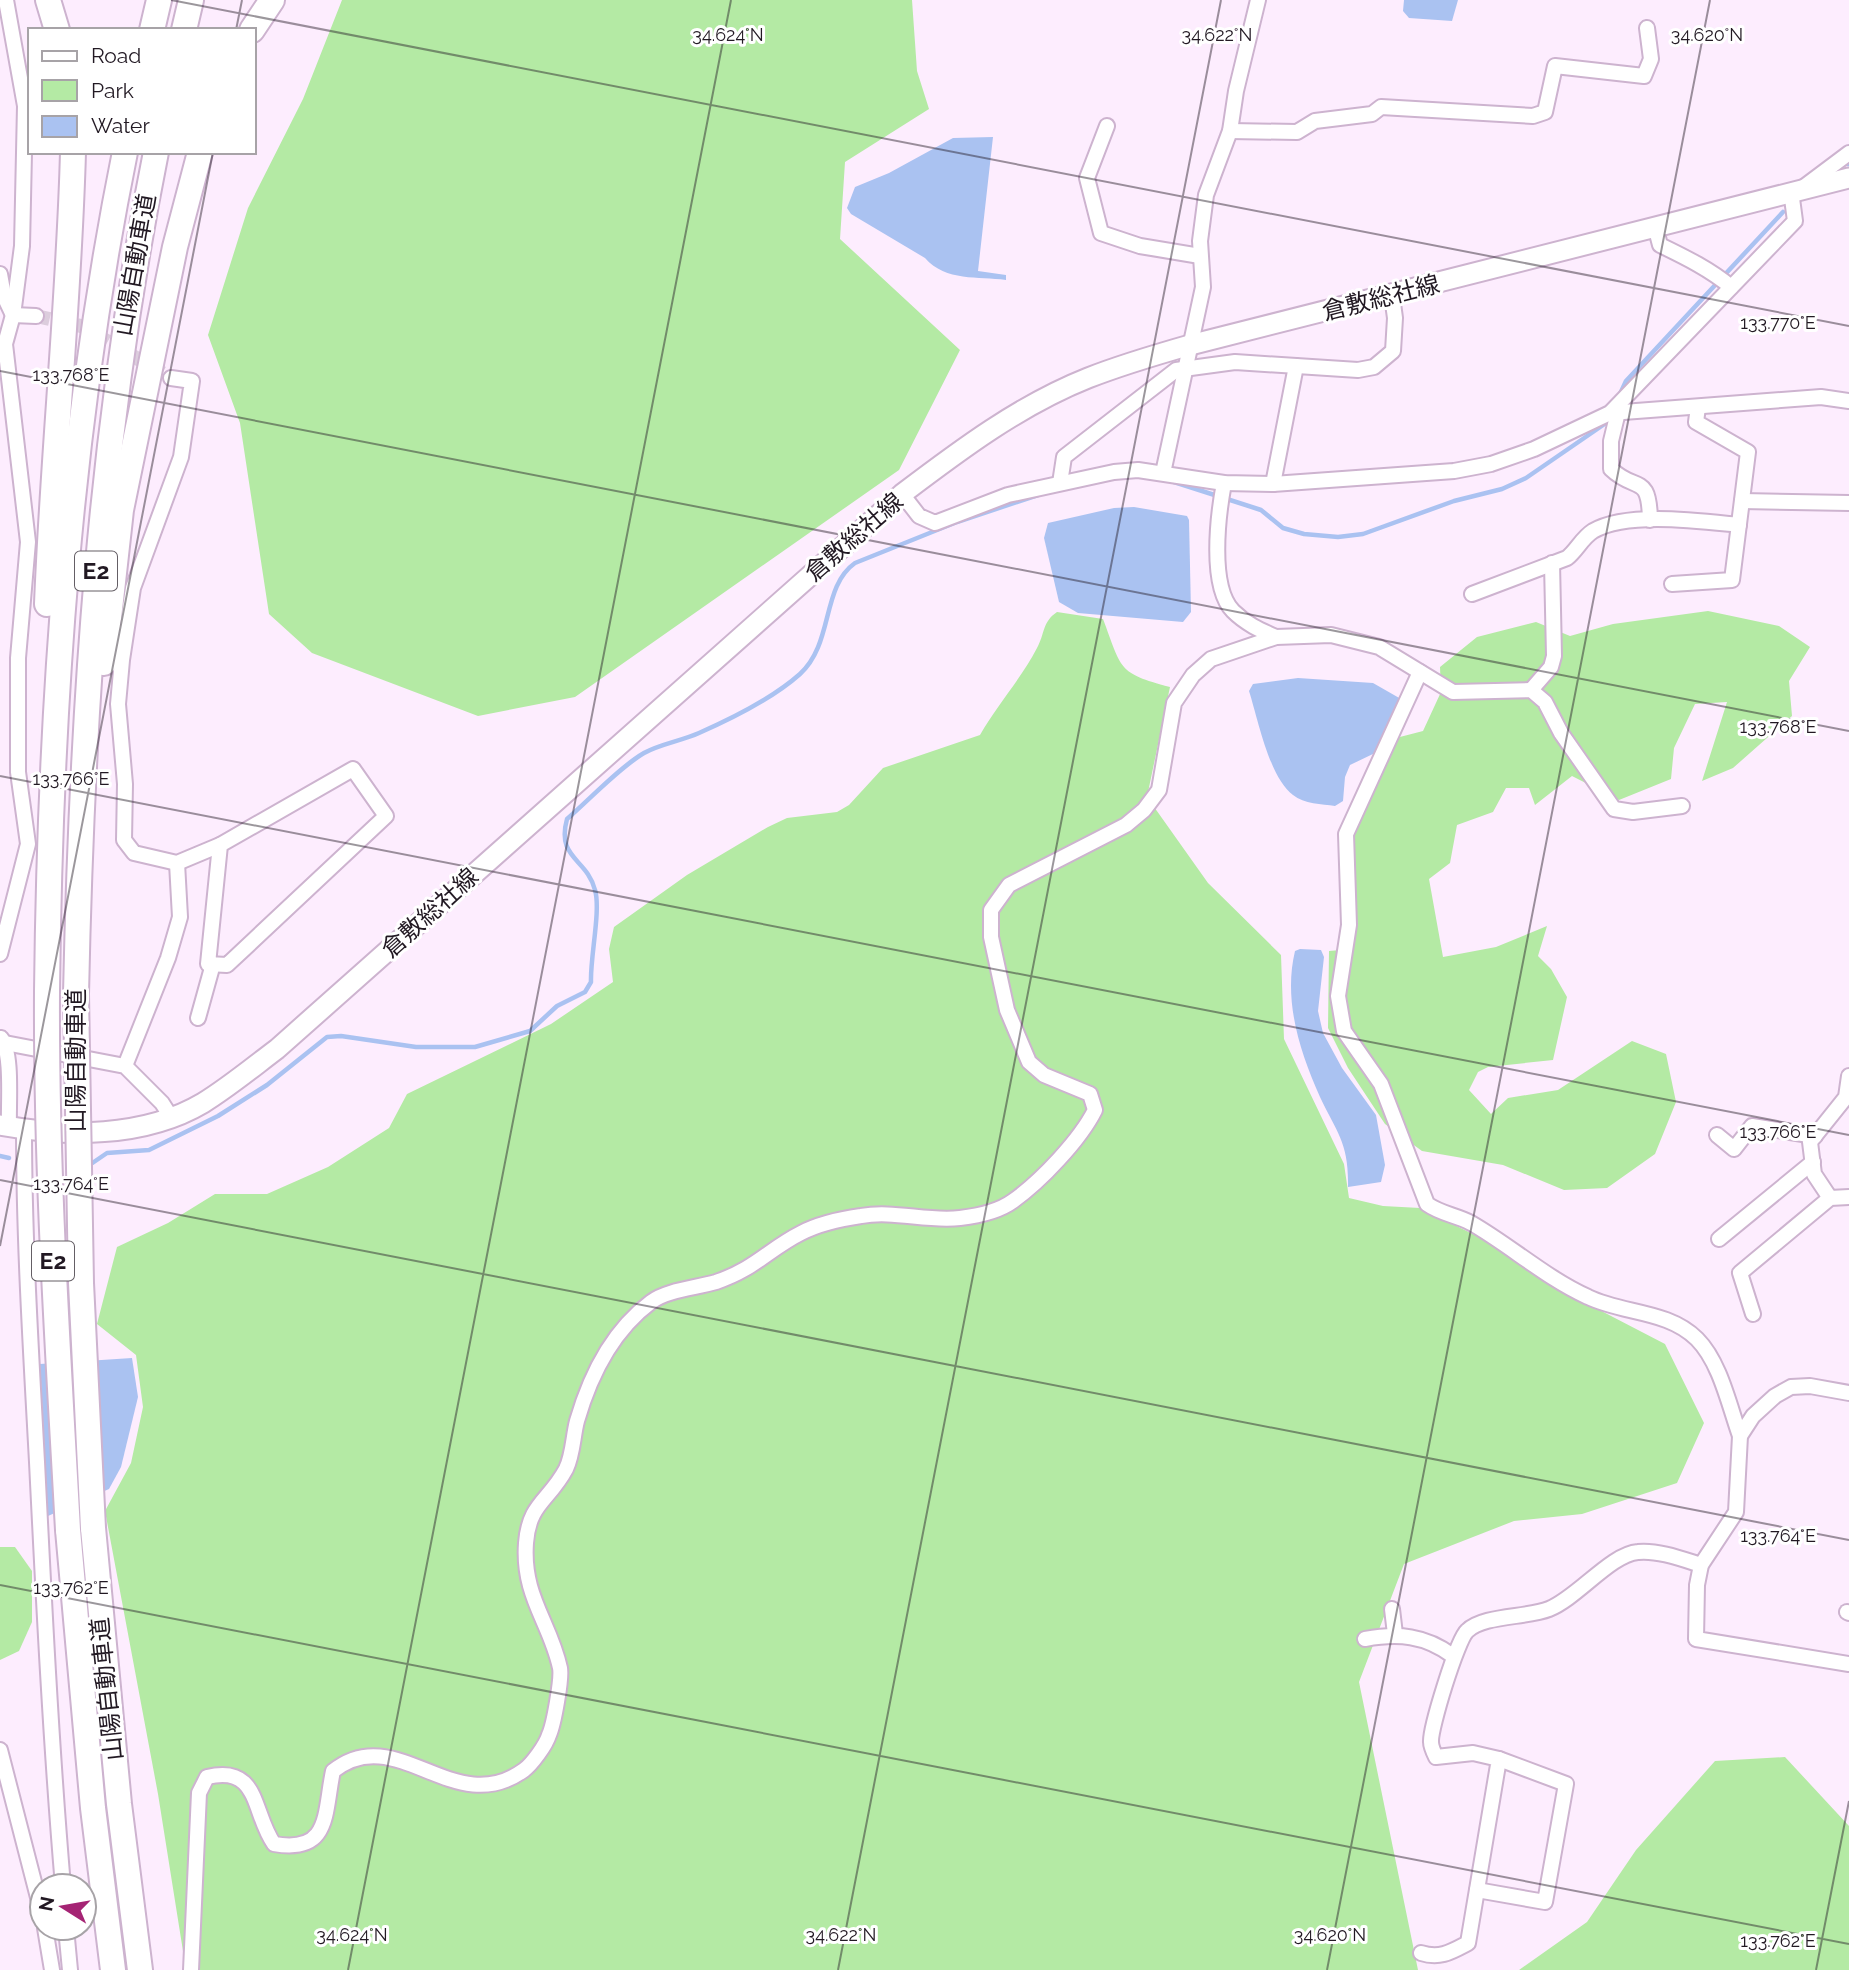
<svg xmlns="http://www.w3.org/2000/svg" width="1849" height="1970" viewBox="0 0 1849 1970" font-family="Raleway,'Noto Sans JP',sans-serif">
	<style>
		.green { fill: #b4eaa4 }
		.water { fill: #aac2f1 }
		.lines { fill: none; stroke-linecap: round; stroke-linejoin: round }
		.stream { stroke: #aac2f1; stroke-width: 4.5 }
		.minor-tunnel { stroke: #dccddd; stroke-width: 14; stroke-dasharray: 14 7; stroke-linecap: butt }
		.minor-casing { stroke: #cdb3cf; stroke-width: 18 }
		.secondary-casing { stroke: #cdb3cf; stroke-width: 23 }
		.motorway-casing { stroke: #cdb3cf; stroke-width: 28 }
		.minor { stroke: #fff; stroke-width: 14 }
		.secondary { stroke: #fff; stroke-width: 19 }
		.motorway { stroke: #fff; stroke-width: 24 }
		.motorway-bridge-casing { stroke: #cdb3cf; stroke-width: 28; stroke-linecap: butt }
		.motorway-bridge { stroke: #fff; stroke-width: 24 }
		.ticks { fill: none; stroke: #221923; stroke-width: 2; stroke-opacity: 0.45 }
		.labels { text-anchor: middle; stroke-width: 6; stroke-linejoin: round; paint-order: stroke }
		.shield { fill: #fff; stroke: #645e65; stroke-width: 2 }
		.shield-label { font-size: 23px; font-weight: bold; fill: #221923 }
		.street-label { font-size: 24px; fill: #221923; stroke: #fff }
		.ticks-label { font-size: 18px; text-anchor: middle; fill: #221923; stroke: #fff; stroke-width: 6; stroke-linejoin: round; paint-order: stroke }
	</style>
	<rect width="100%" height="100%" fill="#fdedfe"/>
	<g class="green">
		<polygon points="342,0 912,0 917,71 929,109 845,162 840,239 960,350 899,470 575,697 478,716 312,653 269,614 240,423 208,335 248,208 303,99"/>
		<polygon points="1708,611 1779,626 1810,647 1789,681 1792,716 1733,768 1702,781 1727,702 1695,704 1674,748 1671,779 1619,800 1572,776 1535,805 1529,788 1506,788 1493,812 1457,825 1450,863 1429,879 1443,957 1496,947 1547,926 1538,956 1551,969 1567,997 1553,1060 1488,1067 1478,1072 1469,1090 1491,1114 1508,1098 1558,1090 1632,1041 1666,1054 1676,1102 1655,1154 1607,1188 1564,1190 1503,1165 1422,1151 1385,1124 1348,1068 1328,1028 1329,951 1353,949 1357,912 1353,830 1396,738 1423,731 1441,692 1440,667 1477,637 1536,622 1570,636 1613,624"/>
		<path d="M1057,612L1103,619C1122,669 1117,673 1170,687L1147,797L1208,883L1281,955L1284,1039L1344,1164L1349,1198L1383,1206L1420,1208L1493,1244L1559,1289L1665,1344L1704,1423L1677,1483L1582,1514L1514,1521L1404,1564L1359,1682L1418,1970H186L158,1794L105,1511L131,1463L143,1407L136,1355L97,1324L117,1247L168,1223L215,1194H267L328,1167L389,1128L407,1094L551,1024L613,982L609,949L614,927L687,875L768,827L787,818L837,812L849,805L883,768L980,735C997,705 1021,679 1037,648C1045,634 1042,622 1057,612Z"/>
		<polygon points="0,1547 15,1547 32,1571 32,1622 19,1651 0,1660"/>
		<polygon points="1785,1757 1849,1826 1849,1970 1519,1970 1587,1922 1636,1850 1715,1761"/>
	</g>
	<g class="water">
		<polygon points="1404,0 1458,0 1452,21 1409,18 1403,11"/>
		<path d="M993,137L978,271L1006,275V280C978,276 946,282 925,258L851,214L847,208L855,187L889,173L953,138Z"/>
		<polygon points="1134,507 1187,516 1189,520 1191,612 1183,622 1078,613 1059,602 1044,538 1048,523 1114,508"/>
		<path d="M1298,678L1373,683L1401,699L1375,753L1350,765L1345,777L1343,801L1335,806C1322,804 1304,804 1293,795C1269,777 1258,719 1249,691L1253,684Z"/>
		<path d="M1300,949L1321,950L1324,957L1318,1011L1323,1033L1342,1068L1376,1115L1385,1165L1381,1182L1348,1187C1349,1143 1337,1133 1320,1097C1300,1052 1283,1001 1295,951Z"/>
		<polygon points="132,1358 138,1397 121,1467 109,1489 48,1516 40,1364"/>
	</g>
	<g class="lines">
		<g class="stream">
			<polyline points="1848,164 1849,163"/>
			<polyline points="1620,394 1626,381 1783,212"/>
			<polyline points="1174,482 1261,510 1283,528 1304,534 1338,537 1363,534 1454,501 1502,489 1526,478 1606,423 1609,417"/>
			<polyline points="0,1156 9,1158"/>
			<path d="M88,1166L107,1153L149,1150L218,1116L267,1085L327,1037L341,1036L416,1047H475L530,1031L557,1006L585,992L591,982C590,958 601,910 595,890C587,858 556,859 567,819C589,800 620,767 644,753C660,744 681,741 699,733C733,718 772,699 800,674C834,643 821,587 855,563L957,522L1038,495"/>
		</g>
		<polyline class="minor-tunnel" points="36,316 81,326 171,378"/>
		<g class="minor-casing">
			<g id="minor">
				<polyline points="1107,126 1087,178 1101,233 1140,246 1200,256"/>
				<polyline points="1230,131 1297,132 1315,121 1372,114 1381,107 1533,116 1545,112 1555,66 1644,76 1651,59 1647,28"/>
				<polyline points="1805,186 1849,153"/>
				<path d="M1655,226L1660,245C1685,257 1711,270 1731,287"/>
				<polyline points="0,274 4,296 12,313"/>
				<polyline points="13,315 36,316"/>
				<polyline points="171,378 192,381 181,457 133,588 122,660 118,704 125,784 124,840 134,853 177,863 220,845"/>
				<path d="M1618,412L1611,441V469C1636,493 1649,472 1650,520"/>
				<polyline points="1610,413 1821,397 1849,401"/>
				<polyline points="1163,473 1203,287 1200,241 1206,195 1230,131 1236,91 1258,0"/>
				<polyline points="1060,483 1064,457 1176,370 1235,362 1358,370 1374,367 1393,351 1395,318 1392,296"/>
				<path d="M1224,483C1218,515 1209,586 1233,611C1246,624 1260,630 1276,637"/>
				<polyline points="1273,484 1296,366"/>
				<polyline points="902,494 919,516 935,523 1008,495 1114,472 1138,470 1224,483 1273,484 1454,471 1491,464 1534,449 1610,413 1795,221 1791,191"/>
				<polyline points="1742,501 1849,503"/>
				<polyline points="1672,584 1732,580 1748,452 1696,422 1698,407"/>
				<path d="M1472,594L1567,558C1577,550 1582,538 1593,531C1627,511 1700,521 1739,525"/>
				<path d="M1420,672L1346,834L1349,925L1338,996L1344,1031L1381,1084L1427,1204C1441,1214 1456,1215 1471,1223C1511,1246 1546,1278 1588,1297C1623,1314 1668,1310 1697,1339C1720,1362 1729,1405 1740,1436"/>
				<polyline points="1531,690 1551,667 1554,656 1552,563"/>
				<polygon points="353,769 386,816 227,965 208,964 220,845"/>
				<polyline points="0,954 28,844 18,772 18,658 28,542 5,344 13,315 22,246 25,106 6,0"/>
				<polyline points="198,1018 213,964"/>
				<path d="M1,1038C13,1053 8,1106 9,1127"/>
				<polyline points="5,1043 125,1066 162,1103 171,1117"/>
				<polyline points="125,1066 168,958 180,917 177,863"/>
				<path d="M24,1129C24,1240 31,1351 37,1462C44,1604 51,1745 63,1886"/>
				<polyline points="1717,1135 1734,1149 1752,1126 1815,1136"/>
				<polyline points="1830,1198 1814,1174 1810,1142 1846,1097 1849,1076"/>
				<polyline points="1719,1239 1813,1162"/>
				<polyline points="1753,1314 1740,1273 1830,1198 1849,1197"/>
				<polyline points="1849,1393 1810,1386 1791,1387 1775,1396 1753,1416 1740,1436 1736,1512 1701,1565 1697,1585 1696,1639 1849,1664"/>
				<polyline points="1392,1609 1395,1634"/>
				<polyline points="1847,1612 1849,1613"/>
				<path d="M1365,1639C1398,1633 1425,1635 1453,1656"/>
				<polyline points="0,1750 42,1913"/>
				<polyline points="1477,1890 1545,1902 1566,1784 1499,1759"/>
				<polyline points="45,1928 52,1970"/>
				<polyline points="66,1928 70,1970"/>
				<path d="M1421,1953C1440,1959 1451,1952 1468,1943L1499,1759L1473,1753L1436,1757C1434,1753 1431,1747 1431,1742C1430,1729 1457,1640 1467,1631C1483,1615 1526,1618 1549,1609C1577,1598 1611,1554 1638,1552C1658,1550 1682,1559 1701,1565"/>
				<path d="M191,1970L199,1793L207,1777C260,1764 252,1813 274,1844C331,1854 324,1813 333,1771C397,1720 454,1821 524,1770C532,1764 546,1745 549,1735C554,1724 562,1678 560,1668C550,1622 522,1596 526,1543C529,1503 549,1501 566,1469C573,1455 573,1436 577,1421C590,1376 612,1331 651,1302C667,1290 696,1288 716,1282C755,1269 769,1249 801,1233C820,1223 840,1219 861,1216C894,1210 927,1222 960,1218C977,1216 998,1212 1013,1201C1041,1181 1080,1140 1095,1110L1090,1094L1044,1075L1029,1062L1007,1010L991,937V910L1009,885L1126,825L1144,810L1159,790L1174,703L1193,675L1211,659L1276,637L1331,635L1379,647L1453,692L1531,690L1545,702L1561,733L1614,809L1633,812L1682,806"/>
			</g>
		</g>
		<g class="secondary-casing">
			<path id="secondary" d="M0,1125C66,1137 144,1138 203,1103C229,1087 253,1067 277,1049L902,494C960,450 1020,405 1088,378C1121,365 1155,355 1190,345L1849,178"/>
		</g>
		<g class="motorway-casing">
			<g id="motorway">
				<polyline points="48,0 57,30"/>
				<polyline points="152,30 159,0"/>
				<polyline points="184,30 191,0"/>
				<polyline points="252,30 272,0"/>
				<path d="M47,604C53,453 69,303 73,152"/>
				<polyline points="104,663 121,510 175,247 200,152"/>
				<path d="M47,992C50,710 69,429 125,152"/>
				<path d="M76,994C82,711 100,431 156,152"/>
				<polyline points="93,1528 119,1804 140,1970"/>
				<polyline points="68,1530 93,1808 113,1970"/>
			</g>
		</g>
		<use href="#minor" class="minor"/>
		<use href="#secondary" class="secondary"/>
		<use href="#motorway" class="motorway"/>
		<g class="motorway-bridge-casing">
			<g id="motorway-bridge">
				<path d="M47,992C46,1172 58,1350 68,1530"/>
				<polyline points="76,994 81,1283 93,1528"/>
			</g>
		</g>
		<use href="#motorway-bridge" class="motorway-bridge"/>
	</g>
	<path class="ticks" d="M171,0L1849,326M236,30L242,0M0,371L1849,731M0,776L1849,1135M0,1180L1849,1540M0,1246L213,152M0,1585L1849,1944M348,1970L731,0M838,1970L1221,0M1327,1970L1710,0M1816,1970L1849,1801"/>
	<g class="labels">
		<g class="shield">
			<rect x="75" y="551.5" width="42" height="39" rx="5"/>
			<rect x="32" y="1241.5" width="42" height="39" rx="5"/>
		</g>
		<g class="shield-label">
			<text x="96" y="579">E2</text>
			<text x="53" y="1269">E2</text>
		</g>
		<g class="street-label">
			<text transform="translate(135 265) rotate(-80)" y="8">山陽自動車道</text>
			<text transform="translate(1381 298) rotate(-14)" y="8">倉敷総社線</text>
			<text transform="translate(854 537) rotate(-41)" y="8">倉敷総社線</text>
			<text transform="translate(430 913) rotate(-42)" y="8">倉敷総社線</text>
			<text transform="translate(76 1060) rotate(-90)" y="8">山陽自動車道</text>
			<text transform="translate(107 1689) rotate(-96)" y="8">山陽自動車道</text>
		</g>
	</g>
	<g class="ticks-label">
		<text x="728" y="41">34.624°N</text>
		<text x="1217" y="41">34.622°N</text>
		<text x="1707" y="41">34.620°N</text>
		<text x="1778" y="329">133.770°E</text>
		<text x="71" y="381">133.768°E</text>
		<text x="1778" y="733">133.768°E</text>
		<text x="71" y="785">133.766°E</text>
		<text x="1778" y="1138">133.766°E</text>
		<text x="71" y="1190">133.764°E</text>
		<text x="1778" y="1542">133.764°E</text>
		<text x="71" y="1594">133.762°E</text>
		<text x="352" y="1941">34.624°N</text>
		<text x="841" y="1941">34.622°N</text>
		<text x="1330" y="1941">34.620°N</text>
		<text x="1778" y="1947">133.762°E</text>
	</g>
	<rect x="28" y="28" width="228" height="126" fill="#ffffff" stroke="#a7a3a7" stroke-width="2"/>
	<rect x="42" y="51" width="35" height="10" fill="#ffffff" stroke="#a7a3a7" stroke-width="2"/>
	<text x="91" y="63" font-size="21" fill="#221923">Road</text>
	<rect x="42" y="80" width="35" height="21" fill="#b4eaa4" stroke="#a7a3a7" stroke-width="2"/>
	<text x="91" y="98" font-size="21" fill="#221923">Park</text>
	<rect x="42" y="116" width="35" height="21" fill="#aac2f1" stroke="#a7a3a7" stroke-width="2"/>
	<text x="91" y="133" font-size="21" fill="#221923">Water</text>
	<g transform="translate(63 1907) rotate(281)"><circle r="33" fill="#ffffff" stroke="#a7a3a7" stroke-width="2"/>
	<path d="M0-5L12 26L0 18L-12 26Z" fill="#a52474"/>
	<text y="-10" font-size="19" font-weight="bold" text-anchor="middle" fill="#221923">N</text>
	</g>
</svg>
